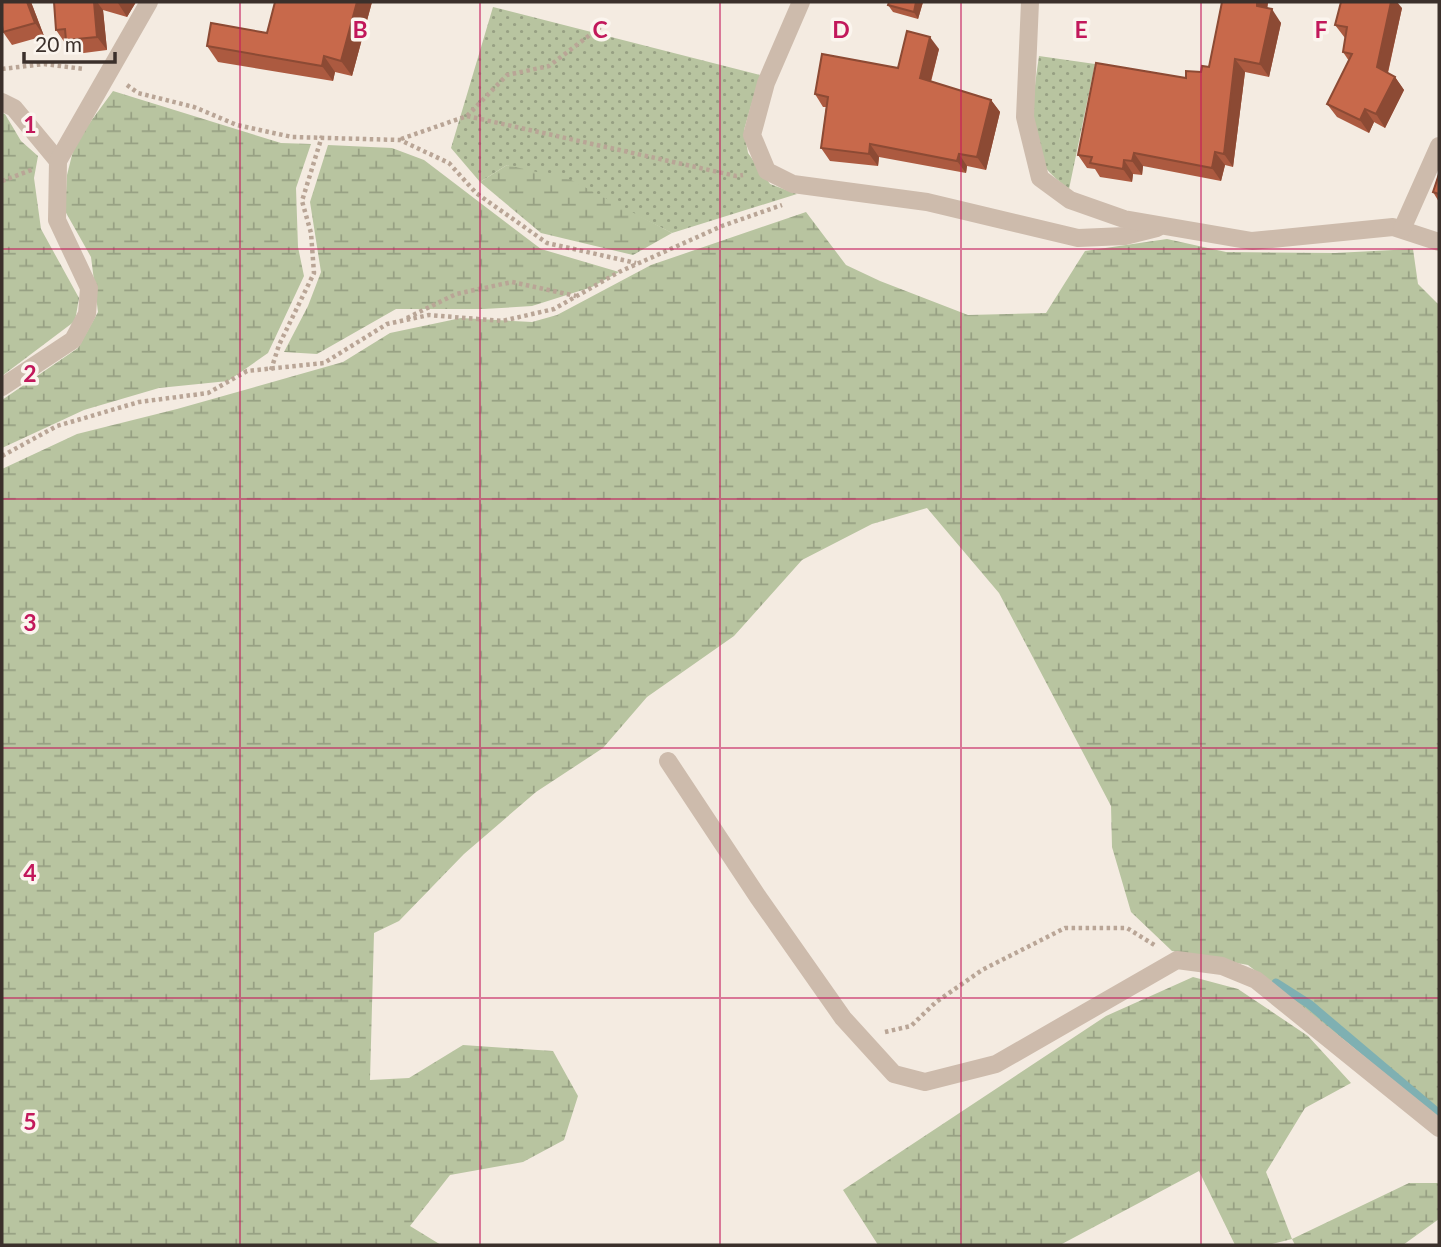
<svg xmlns="http://www.w3.org/2000/svg" width="1441" height="1247" viewBox="0 0 1441 1247" font-family="Lato,sans-serif">
	<style>
		.grass { fill: url(#grass-dots) }
		.wetland { fill: url(#wetland-marsh) }
		.lines { fill: none; stroke-linecap: round; stroke-linejoin: round }
		.stream { stroke: #7fb0b2; stroke-width: 9 }
		.path { stroke: #b9a596; stroke-width: 4.5; stroke-dasharray: 3.5 3.5; stroke-linecap: butt }
		.minor { stroke: #cdbbac; stroke-width: 18 }
		.wall { fill: #ac5a40 }
		.shaded-wall { fill: #8c4a34 }
		.building { fill: #c8694b; stroke: #8c4a34; stroke-width: 2 }
		.grid { fill: none; stroke: #c2185b; stroke-width: 2; stroke-opacity: 0.55 }
		.grid-label { font-size: 23px; text-anchor: middle; font-weight: bold; fill: #c2185b; stroke: #fbf5ee; stroke-width: 7; stroke-linejoin: round; paint-order: stroke }
	</style>
	<defs>
		<pattern id="grass-dots" width="8" height="8" patternUnits="userSpaceOnUse" patternTransform="scale(1.75)"><rect width="8" height="8" fill="#b8c4a0"/><path d="M2 2h.1M6 6h.1" fill="none" stroke="#97a083" stroke-width="1.8" stroke-linecap="round"/></pattern>
		<pattern id="wetland-marsh" width="20" height="14" patternUnits="userSpaceOnUse" patternTransform="scale(1.75)"><rect width="20" height="14" fill="#b8c4a0"/><path d="M1 5h8M5 5V1M11 12h8M15 12V8" fill="none" stroke="#97a083"/></pattern>
	</defs>
	<rect width="100%" height="100%" fill="#f4ebe1"/>
	<g class="grass">
		<polygon points="493,7 760,75 744,130 748,153 770,184 797,194 672,233 638,216 507,165 480,182 451,148"/>
		<path d="M1039,56L1095,64L1069,189C1057,180 1041,167 1037,151C1029,125 1035,83 1039,56Z"/>
	</g>
	<g class="wetland">
		<polygon points="113,91 281,143 311,144 296,188 298,247 304,276 268,353 228,381 159,388 84,410 2,448 2,400 78,348 98,312 91,257 65,211 67,175 75,143"/>
		<polygon points="2,113 5,114 21,141 38,156 34,178 41,229 79,298 75,321 2,376"/>
		<polygon points="328,145 392,148 424,160 541,249 619,272 592,287 532,306 484,309 396,309 317,354 284,352 308,306 321,272 310,202"/>
		<polygon points="507,165 571,180 672,233 633,255 541,233 480,182"/>
		<polygon points="806,212 846,265 880,281 968,315 1046,313 1085,251 1167,239 1226,252 1335,253 1413,249 1418,284 1439,305 1439,1110 1435,1111 1248,965 1172,951 1131,912 1112,847 1111,806 999,593 927,508 872,524 802,560 734,636 647,697 603,748 536,792 464,854 399,921 374,933 370,1080 409,1078 463,1045 553,1051 578,1096 564,1140 523,1162 450,1175 410,1226 441,1245 2,1245 2,469 77,434 177,409 343,362 390,333 461,318 532,322 557,315 651,265"/>
		<polygon points="1193,977 1238,989 1308,1036 1351,1083 1305,1108 1266,1172 1292,1239 1409,1183 1439,1183 1439,1219 1403,1245 1295,1245 1292,1239 1268,1245 1235,1245 1199,1171 1060,1245 878,1245 843,1190 1106,1016"/>
	</g>
	<g class="lines">
		<polyline class="stream" points="1276,983 1309,1004 1439,1114"/>
		<g class="path">
			<polyline points="2,69 44,64 84,69"/>
			<polyline points="127,85 138,93 194,107 237,125 292,137 400,140 449,163 476,193 547,243 636,263"/>
			<polyline points="467,116 736,176 743,175"/>
			<polyline points="401,139 467,116 507,75 549,66 607,22"/>
			<polyline points="2,181 34,169"/>
			<polyline points="407,318 456,294 512,282 576,296"/>
			<polyline points="271,370 279,345 314,273 311,233 302,201 322,136"/>
			<polyline points="2,456 57,426 139,402 208,393 247,371 324,363 387,324 429,315 502,321 554,309 619,272 722,226 782,205"/>
			<polyline points="885,1032 911,1026 936,1002 982,970 1065,928 1127,928 1156,946"/>
		</g>
		<g class="minor">
			<polyline points="801,2 766,83 752,135 767,171 793,184 927,202 1078,238 1125,236 1157,228"/>
			<polyline points="1030,2 1025,117 1040,178 1070,200 1124,219 1252,241 1393,227 1439,242"/>
			<polyline points="2,102 14,108 58,161"/>
			<polyline points="1402,229 1439,146"/>
			<polyline points="2,387 73,340 87,314 89,288 57,220 58,161 149,2"/>
			<polyline points="668,761 758,897 843,1018 894,1074 925,1082 996,1064 1177,960 1222,966 1256,980 1439,1128"/>
		</g>
	</g>
	<g class="wall">
		<polygon points="2,2 31,2 44,36 12,45 3,32"/>
		<polygon points="54,2 136,2 127,17 103,10 107,50 76,54 68,43 65,43 56,30"/>
		<polygon points="372,2 352,76 335,72 333,81 218,62 207,46 267,33"/>
		<polygon points="923,2 918,19 893,12 888,5"/>
		<polygon points="1222,2 1268,2 1267,8 1281,23 1269,77 1245,72 1233,167 1225,165 1221,181 1143,166 1142,175 1133,174 1132,182 1100,177 1095,169 1087,168 1078,155 1186,78 1201,72 1209,67"/>
		<polygon points="1402,8 1388,73 1395,77 1404,90 1385,128 1374,122 1369,133 1337,117 1327,104 1349,61 1343,52 1345,38 1335,25"/>
		<polygon points="939,49 931,82 991,100 1000,112 986,170 967,166 966,173 879,157 878,166 830,161 821,148 826,107 823,107 815,94 898,68"/>
		<polygon points="1439,174 1439,202 1433,192"/>
	</g>
	<g class="shaded-wall">
		<polygon points="27,2 31,2 44,36 35,23"/>
		<polygon points="94,2 97,2 103,10 107,50 97,37"/>
		<polygon points="119,2 136,2 127,17 118,3"/>
		<polygon points="357,2 372,2 352,76 341,61"/>
		<polygon points="916,2 923,2 918,19 914,12"/>
		<polygon points="1257,2 1268,2 1266,20 1257,6"/>
		<polygon points="1391,2 1397,2 1402,8 1386,80 1377,67"/>
		<polygon points="1272,9 1281,23 1269,77 1260,64"/>
		<polygon points="930,37 939,49 928,91 920,78"/>
		<polygon points="324,56 335,72 333,81 322,66"/>
		<polygon points="1235,59 1245,72 1233,167 1224,154"/>
		<polygon points="1395,77 1404,90 1385,128 1376,114"/>
		<polygon points="991,100 1000,112 986,170 977,157"/>
		<polygon points="1365,109 1374,122 1369,133 1360,120"/>
		<polygon points="870,144 879,157 878,166 869,154"/>
		<polygon points="1215,152 1225,165 1221,181 1212,168"/>
		<polygon points="1134,153 1143,166 1142,175 1132,161"/>
		<polygon points="959,154 967,166 966,173 957,161"/>
		<polygon points="1124,160 1133,174 1132,182 1123,169"/>
	</g>
	<g class="building">
		<polygon points="2,2 27,2 35,23 3,32 2,26"/>
		<polygon points="54,2 94,2 97,37 66,40 65,29 56,30"/>
		<polygon points="275,2 357,2 341,61 324,56 322,66 207,46 211,23 267,33"/>
		<polygon points="889,2 916,2 914,12 888,5"/>
		<polygon points="1222,2 1257,2 1257,6 1272,9 1260,64 1235,59 1224,154 1215,152 1212,168 1134,153 1132,161 1124,160 1123,169 1090,163 1092,157 1078,155 1096,63 1186,78 1186,71 1201,72 1202,66 1209,67"/>
		<polygon points="1341,2 1391,2 1377,67 1395,77 1376,114 1365,109 1360,120 1327,104 1352,54 1343,52 1347,27 1335,25"/>
		<polygon points="907,31 930,37 920,78 991,100 977,157 959,154 957,161 870,144 869,154 821,148 828,97 815,94 822,54 898,68"/>
		<polygon points="1439,174 1439,194 1433,192"/>
	</g>
	<path class="grid" d="M240,2V1245M480,2V1245M720,2V1245M961,2V1245M1201,2V1245M2,249H1439M2,499H1439M2,748H1439M2,998H1439"/>
	<g class="grid-label">
		<text x="360" y="38">B</text>
		<text x="600" y="38">C</text>
		<text x="841" y="38">D</text>
		<text x="1081" y="38">E</text>
		<text x="1321" y="38">F</text>
		<text x="30" y="133">1</text>
		<text x="30" y="382">2</text>
		<text x="30" y="631">3</text>
		<text x="30" y="881">4</text>
		<text x="30" y="1130">5</text>
	</g>
	<rect width="1441" height="1247" fill="none" stroke="#3b302b" stroke-width="7"/>
	<path d="M24 52v10h91v-10" fill="none" stroke="#3b302b" stroke-width="3.5"/>
	<text x="35" y="52" font-size="21" fill="#3b302b" stroke="#fbf5ee" stroke-width="5" paint-order="stroke">20 m</text>
</svg>
